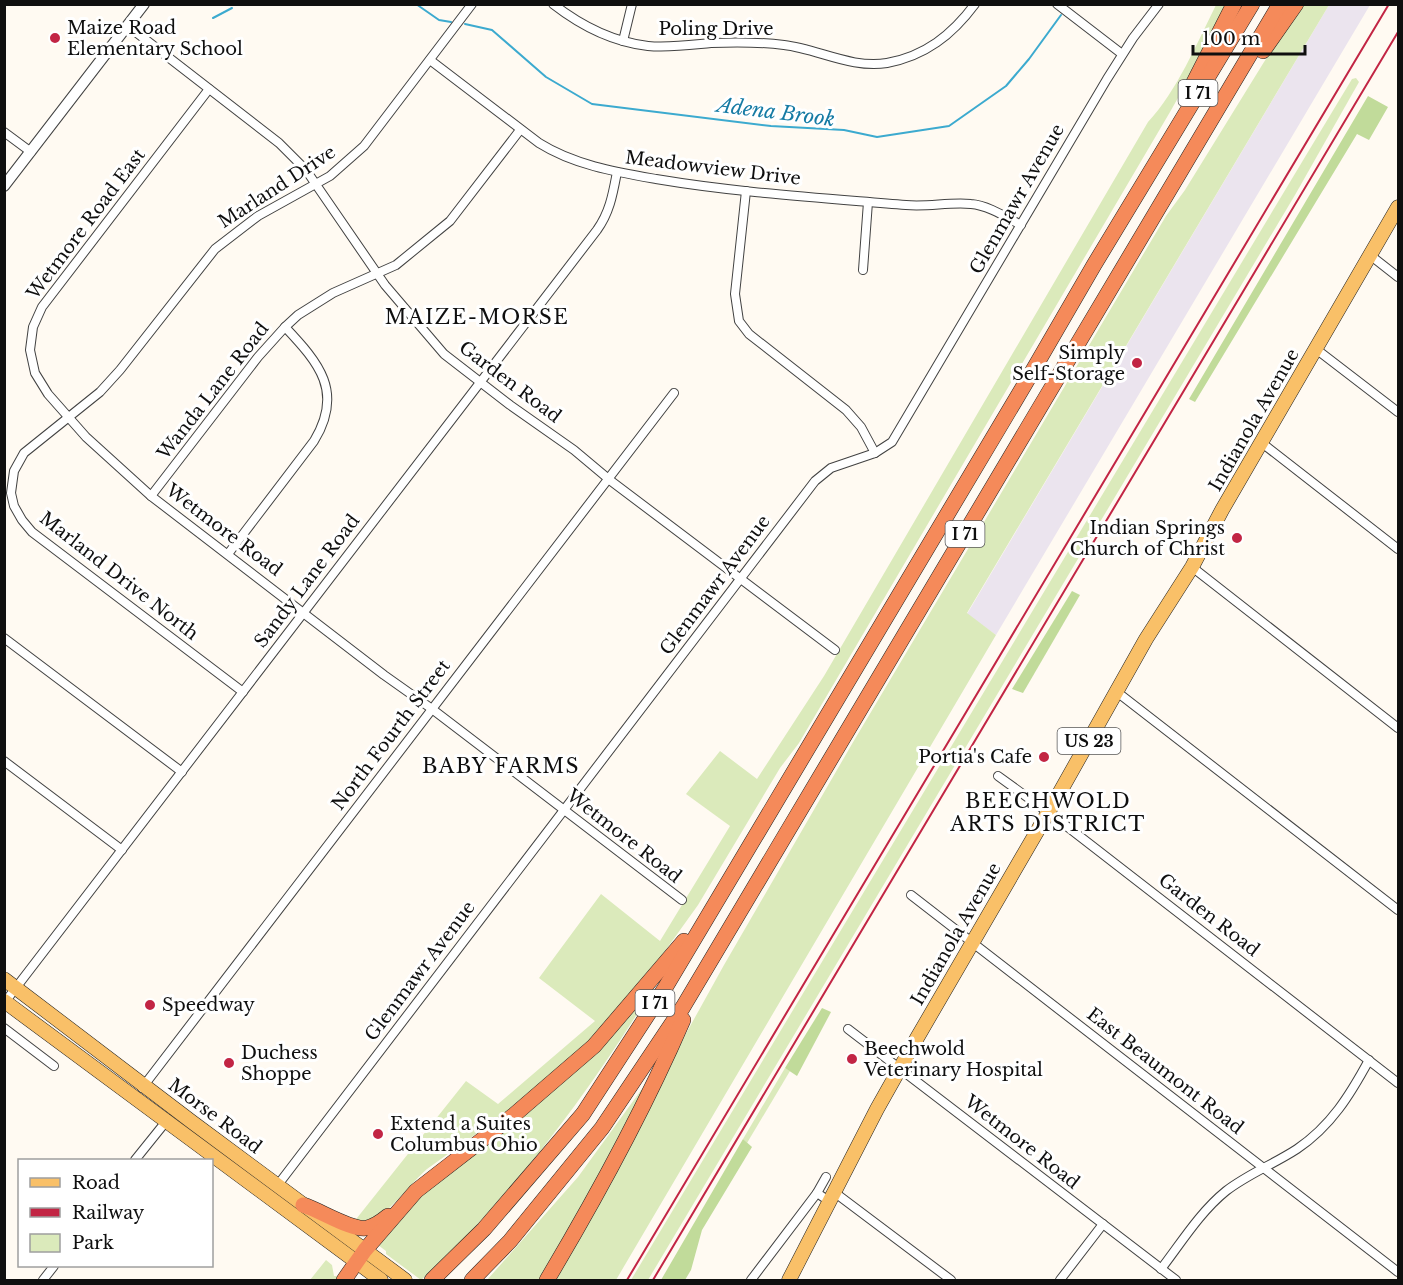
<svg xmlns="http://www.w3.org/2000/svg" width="1403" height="1285" viewBox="0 0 1403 1285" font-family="'Libre Baskerville',serif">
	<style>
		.industrial { fill: #ebe4ee }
		.green { fill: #dbeabb }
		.forest { fill: #c1db9a }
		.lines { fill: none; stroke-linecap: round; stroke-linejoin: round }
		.stream { stroke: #3caacf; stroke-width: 2 }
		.minor-casing { stroke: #424242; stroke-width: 10 }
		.tertiary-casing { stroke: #424242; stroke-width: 12 }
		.primary-casing { stroke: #202020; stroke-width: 15 }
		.motorway-casing { stroke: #202020; stroke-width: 16 }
		.minor { stroke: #fff; stroke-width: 8 }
		.tertiary { stroke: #fff; stroke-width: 10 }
		.primary { stroke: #f9c068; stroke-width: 14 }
		.motorway { stroke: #f58a5a; stroke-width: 15 }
		.rail { stroke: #c22544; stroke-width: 2 }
		.poi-dot { fill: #c22544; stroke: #fff; stroke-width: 2 }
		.labels { text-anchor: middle; stroke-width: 6; stroke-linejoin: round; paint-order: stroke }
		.shield { fill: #fff; stroke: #575757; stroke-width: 1.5 }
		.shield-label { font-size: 16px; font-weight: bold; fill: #0f0f0f }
		.poi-label { font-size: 18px; fill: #0f0f0f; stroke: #fff; text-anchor: start }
		.street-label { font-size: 18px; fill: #0f0f0f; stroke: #fff }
		.water-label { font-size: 20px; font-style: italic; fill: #167ba4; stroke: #fff }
		.neighbourhood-label { font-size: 20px; letter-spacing: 1.5px; fill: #0f0f0f; stroke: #fff }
	</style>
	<rect width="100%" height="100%" fill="#fffaf2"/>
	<polygon class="industrial" points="1329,5 1370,5 996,635 967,614"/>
	<g class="green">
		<path d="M1216,5H1228L1208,45L1170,112L799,743L780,768L698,905L655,965L583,1050L536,1091L427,1169C413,1181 387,1215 372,1221C367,1223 359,1222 353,1223L466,1081L498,1104L595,1021L539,978L601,894L660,941L730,826L686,794L720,751L757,779L824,676L1148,122C1177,91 1197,43 1216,5Z"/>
		<polygon points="1303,5 1329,5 967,613 996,635 616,1280 556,1280 608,1189 678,1048 724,965 852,744 1166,216 1185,190 1264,62"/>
		<polygon points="1356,78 1359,82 1295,195 648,1280 631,1280 1311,147 1352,79"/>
		<path d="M656,984C589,1092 515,1194 421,1280L386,1254V1251L378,1245L409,1207Z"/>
		<polygon points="785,1068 790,1071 747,1143 743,1139"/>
		<polygon points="647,1082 650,1083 543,1280 487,1280 578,1177"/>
		<polygon points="326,1260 332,1265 334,1276 338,1276 336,1280 310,1280"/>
	</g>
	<g class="forest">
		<polygon points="1368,96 1388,107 1369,140 1357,134 1195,402 1189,399"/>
		<polygon points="1072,591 1080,595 1023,693 1012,689"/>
		<polygon points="822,1008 831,1012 797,1076 785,1068"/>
		<polygon points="743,1139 752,1147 702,1230 691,1270 685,1280 661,1280"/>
	</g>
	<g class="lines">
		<g class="stream">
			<polyline points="416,4 439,20 451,22"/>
			<polyline points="213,18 232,8"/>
			<polyline points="465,24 492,30 546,77 592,104 771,126 844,130 877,137 949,126 1006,86 1029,59 1061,15"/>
		</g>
		<g class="minor-casing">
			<g id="minor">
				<path d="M553,4C580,25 613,42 648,46C669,48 690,45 711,43C735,42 760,42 784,45C818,49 852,69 887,63C925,56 952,35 975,4"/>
				<polyline points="1057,4 1122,54"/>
				<polyline points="128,26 279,143 306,170 385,285 444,354 510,405 574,450 611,481 835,650"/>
				<polyline points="623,41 632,4"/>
				<path d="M430,60L539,143C574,165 616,172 656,179C739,193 823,198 906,205C928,207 949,202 971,204C987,205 1006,217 1021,225"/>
				<polyline points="209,89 42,307 33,327 30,350 35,373 48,394 86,437 151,496 384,675 432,709 682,900"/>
				<polyline points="4,132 31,152"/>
				<polyline points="746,191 735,294 739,321 749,334 846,410 861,427 875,453"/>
				<polyline points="1370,255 1398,277"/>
				<polyline points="863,270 868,202"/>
				<polyline points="1316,349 1398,412"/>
				<polyline points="1262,443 1398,549"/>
				<polyline points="151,496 258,357 285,327 298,315 333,293 396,265 450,221 520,130"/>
				<path d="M228,554L314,441C344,392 319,363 285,327"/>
				<polyline points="1192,567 1398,728"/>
				<polyline points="4,638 182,772"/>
				<polyline points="243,692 32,532 22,520 14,506 11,493 14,471 24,453 100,392 120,370 215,249 258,216 330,176 364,146 472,4"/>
				<polyline points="1117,692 1398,910"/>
				<polyline points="4,761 122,850"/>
				<polyline points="998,776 1060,821 1398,1083"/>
				<polyline points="911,895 1398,1272"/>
				<path d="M5,1002L597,230C610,212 613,193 617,172"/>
				<polyline points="4,1028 54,1066"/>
				<polyline points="848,1029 1176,1280"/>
				<polyline points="142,1088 674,393"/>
				<polyline points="135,1160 168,1119"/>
				<polyline points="277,1186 815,481 831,468 875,453 892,442 1107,79 1133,38 1159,4"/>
				<polyline points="834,1192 951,1280"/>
				<polyline points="817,1193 826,1177"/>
				<path d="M1161,1269C1181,1243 1200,1212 1226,1191C1248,1174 1274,1164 1297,1149C1331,1126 1350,1095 1369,1060"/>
				<polyline points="43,1280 54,1266"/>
				<polyline points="751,1280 817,1193 829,1201"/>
				<polyline points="1060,1280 1103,1224"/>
			</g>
		</g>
		<g class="tertiary-casing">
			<polyline id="tertiary" points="4,186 144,4"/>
		</g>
		<g class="primary-casing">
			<g id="primary">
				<polyline points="4,979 192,1122 405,1280"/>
				<polyline points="4,1001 381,1280"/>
				<polyline points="789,1280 877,1109 917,1038 1060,792 1146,639 1192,567 1222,510 1398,207"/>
			</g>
		</g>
		<g class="motorway-casing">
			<g id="motorway">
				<polyline points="1263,51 1296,4"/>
				<polyline points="1190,90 1234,4"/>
				<path d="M303,1205C320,1210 352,1231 367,1228C375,1226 382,1221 388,1216"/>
				<polyline points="344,1280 365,1250 416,1191 514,1115 594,1046 684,941"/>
				<polyline points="432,1280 484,1229 583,1114 665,988 1025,384 1094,265 1252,4"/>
				<polyline points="472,1280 510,1241 602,1128 683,1007 1280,4"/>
				<path d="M547,1280C597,1196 644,1110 683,1020"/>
			</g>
		</g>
		<use href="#minor" class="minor"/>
		<use href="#tertiary" class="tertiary"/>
		<use href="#primary" class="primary"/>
		<use href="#motorway" class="motorway"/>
		<g class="rail">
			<polyline points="627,1280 1389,4"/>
			<polyline points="653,1280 1398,32"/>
		</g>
	</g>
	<g class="poi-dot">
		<circle cx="55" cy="38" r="6"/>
		<circle cx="1137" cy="363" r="6"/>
		<circle cx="1237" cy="538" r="6"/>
		<circle cx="1044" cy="757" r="6"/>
		<circle cx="150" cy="1005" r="6"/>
		<circle cx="852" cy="1059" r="6"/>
		<circle cx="229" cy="1063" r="6"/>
		<circle cx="378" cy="1134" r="6"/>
	</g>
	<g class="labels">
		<g class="shield">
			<rect x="1178.5" y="80" width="39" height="26" rx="4.5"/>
			<rect x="945.5" y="521" width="39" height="26" rx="4.5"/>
			<rect x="1057.5" y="728" width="63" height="26" rx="4.5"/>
			<rect x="635.5" y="990" width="39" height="26" rx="4.5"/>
		</g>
		<g class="shield-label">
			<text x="1198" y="99">I 71</text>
			<text x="965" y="540">I 71</text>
			<text x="1089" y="747">US 23</text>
			<text x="655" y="1009">I 71</text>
		</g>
		<g class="poi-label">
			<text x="67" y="34">Maize Road<tspan x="67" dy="21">Elementary School</tspan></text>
			<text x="1125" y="359" text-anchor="end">Simply<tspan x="1125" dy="21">Self-Storage</tspan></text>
			<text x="1225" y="534" text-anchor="end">Indian Springs<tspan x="1225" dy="21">Church of Christ</tspan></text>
			<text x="1032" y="763" text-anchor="end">Portia's Cafe</text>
			<text x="162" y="1011">Speedway</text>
			<text x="864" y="1055">Beechwold<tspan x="864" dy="21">Veterinary Hospital</tspan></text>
			<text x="241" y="1059">Duchess<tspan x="241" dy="21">Shoppe</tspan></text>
			<text x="390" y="1130">Extend a Suites<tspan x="390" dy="21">Columbus Ohio</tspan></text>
		</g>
		<g class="street-label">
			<text x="716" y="35">Poling Drive</text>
			<text transform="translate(713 168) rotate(7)" y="6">Meadowview Drive</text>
			<text transform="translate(277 187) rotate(-33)" y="6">Marland Drive</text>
			<text transform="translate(1017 199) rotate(-60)" y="6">Glenmawr Avenue</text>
			<text transform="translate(86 224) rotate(-53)" y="6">Wetmore Road East</text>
			<text transform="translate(510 382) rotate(37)" y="6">Garden Road</text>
			<text transform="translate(213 391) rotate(-52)" y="6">Wanda Lane Road</text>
			<text transform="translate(1254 420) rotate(-60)" y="6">Indianola Avenue</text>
			<text transform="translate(224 530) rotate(37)" y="6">Wetmore Road</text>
			<text transform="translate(119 576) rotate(38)" y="6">Marland Drive North</text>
			<text transform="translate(307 581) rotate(-53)" y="6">Sandy Lane Road</text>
			<text transform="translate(715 585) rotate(-53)" y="6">Glenmawr Avenue</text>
			<text transform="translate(391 735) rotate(-53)" y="6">North Fourth Street</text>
			<text transform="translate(624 836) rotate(38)" y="6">Wetmore Road</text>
			<text transform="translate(1209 915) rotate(38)" y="6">Garden Road</text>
			<text transform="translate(956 934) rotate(-60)" y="6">Indianola Avenue</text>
			<text transform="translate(420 971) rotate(-53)" y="6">Glenmawr Avenue</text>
			<text transform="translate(1165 1071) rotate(38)" y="6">East Beaumont Road</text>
			<text transform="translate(215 1116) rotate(37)" y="6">Morse Road</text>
			<text transform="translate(1022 1142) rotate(38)" y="6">Wetmore Road</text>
		</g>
		<g class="water-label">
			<text transform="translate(776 112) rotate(7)" y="7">Adena Brook</text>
		</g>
		<g class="neighbourhood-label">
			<text x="477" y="324">MAIZE-MORSE</text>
			<text x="501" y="773">BABY FARMS</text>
			<text x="1048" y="808">BEECHWOLD<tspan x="1048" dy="23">ARTS DISTRICT</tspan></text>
		</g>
	</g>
	<rect width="1403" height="1285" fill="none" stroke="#0f0f0f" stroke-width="12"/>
	<rect x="18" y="1159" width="195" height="108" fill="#ffffff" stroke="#9f9f9f" stroke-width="1.5"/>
	<rect x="30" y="1178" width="30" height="9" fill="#f9c068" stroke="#9f9f9f" stroke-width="1.5"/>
	<text x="72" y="1189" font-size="18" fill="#0f0f0f">Road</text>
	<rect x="30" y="1208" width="30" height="9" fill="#c22544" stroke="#9f9f9f" stroke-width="1.5"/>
	<text x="72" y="1219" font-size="18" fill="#0f0f0f">Railway</text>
	<rect x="30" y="1234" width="30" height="18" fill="#dbeabb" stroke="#9f9f9f" stroke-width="1.5"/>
	<text x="72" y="1249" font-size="18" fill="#0f0f0f">Park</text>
	<path d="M1193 45v9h112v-9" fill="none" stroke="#0f0f0f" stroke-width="3"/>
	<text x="1202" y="45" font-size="18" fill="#0f0f0f" stroke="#ffffff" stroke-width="4.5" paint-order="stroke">100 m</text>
</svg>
